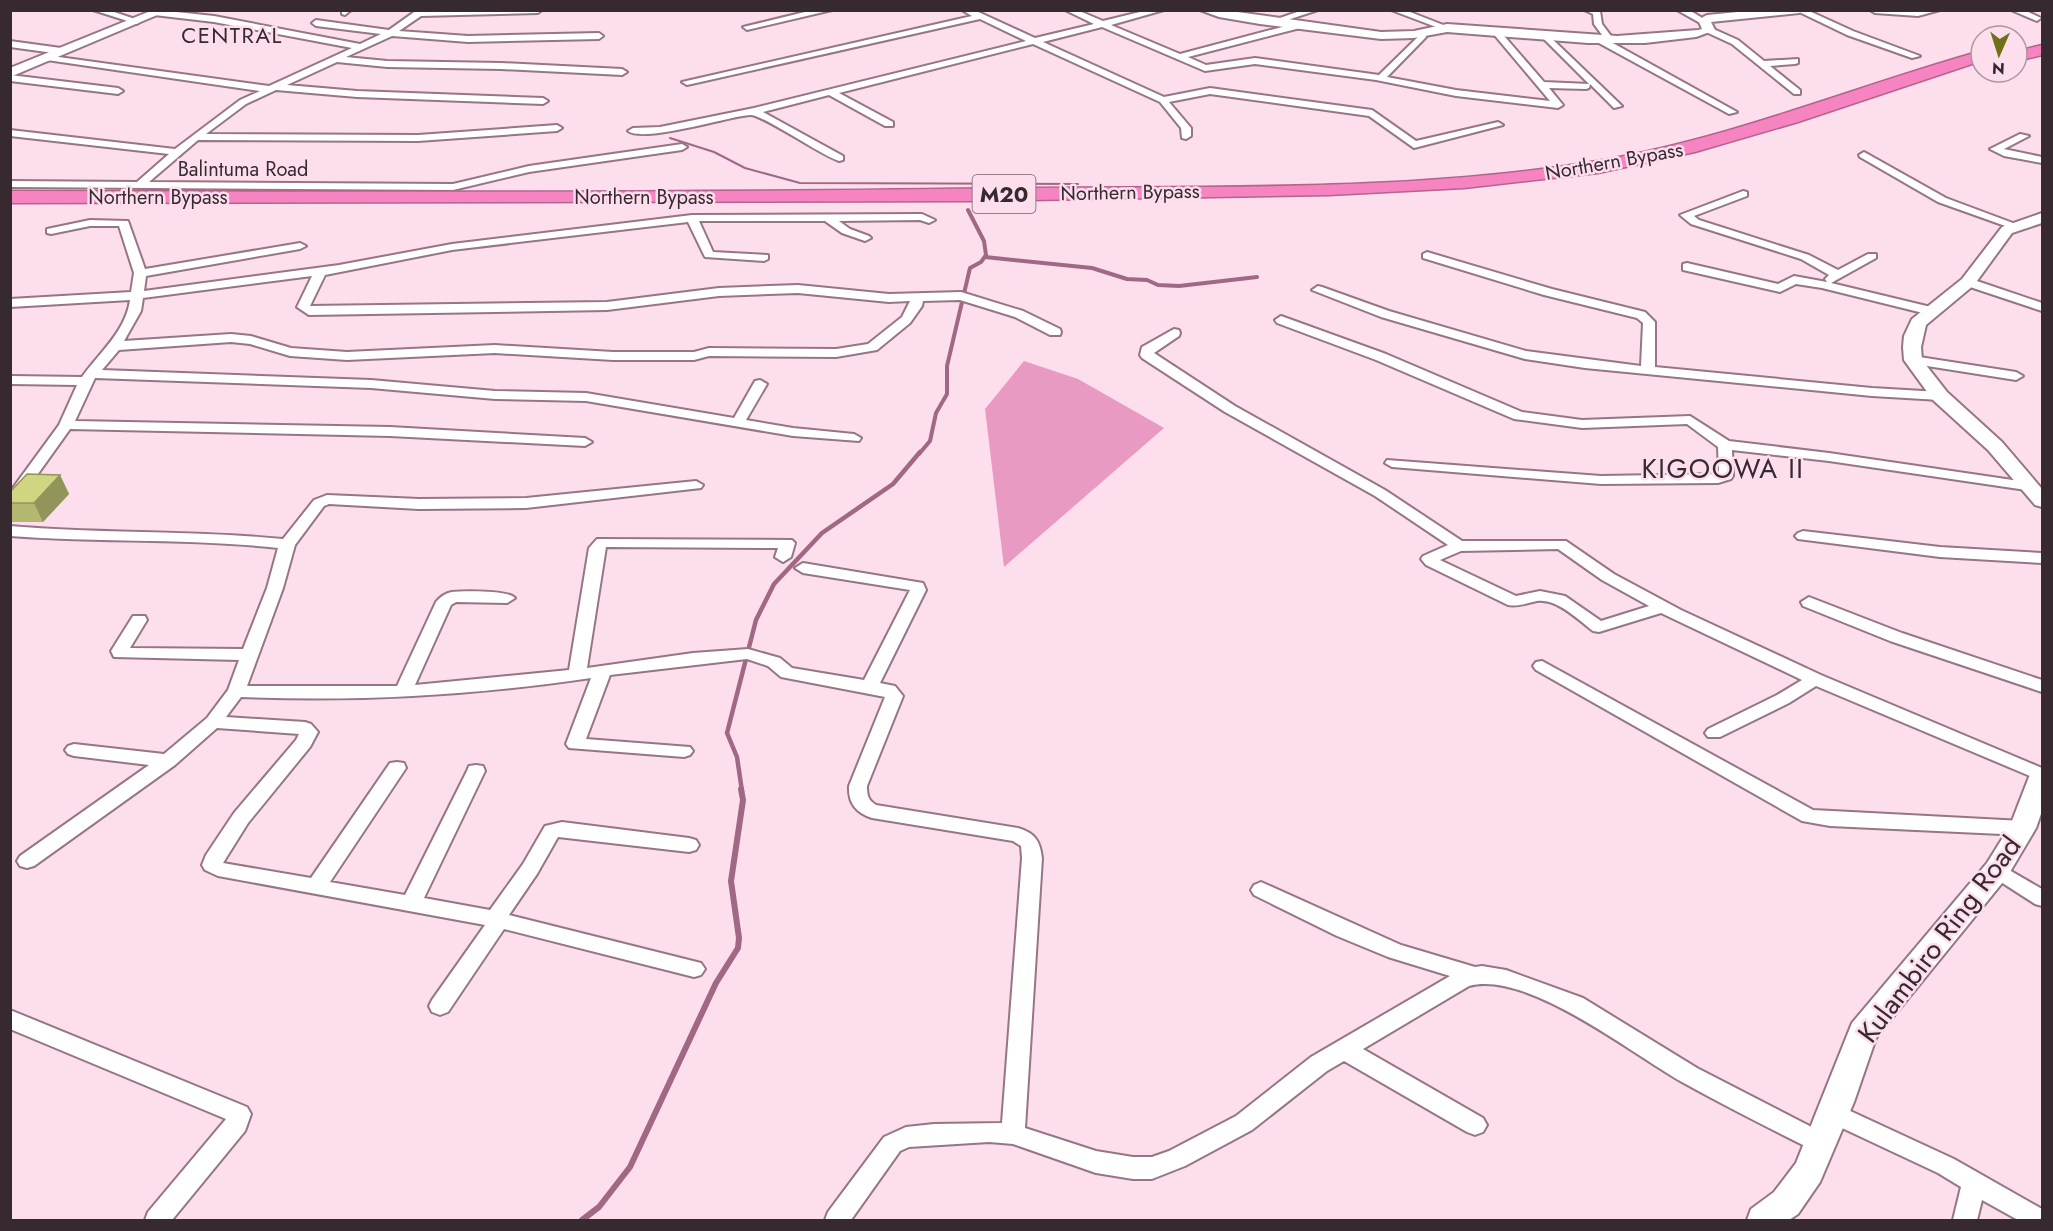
<svg xmlns="http://www.w3.org/2000/svg" width="2053" height="1231" viewBox="0 0 2053 1231" font-family="Jost,sans-serif">
	<style>
		.forest { fill: #e89ac2 }
		.lines { fill: none; stroke-linecap: round; stroke-linejoin: round }
		.stream-far3 { stroke: #a16885; stroke-width: 2 }
		.stream-far2 { stroke: #a16885; stroke-width: 4 }
		.stream-far1 { stroke: #a16885; stroke-width: 4.5 }
		.stream { stroke: #a16885; stroke-width: 6 }
		.street-casing { stroke: #967585; stroke-width: 4 }
		.secondary-casing { stroke: #967585; stroke-width: 4 }
		.highway-casing { stroke: #b3648e; stroke-width: 3 }
		.street { fill: #fff; fill-rule: evenodd }
		.secondary { fill: #fff; fill-rule: evenodd }
		.highway { fill: #f684c1; fill-rule: evenodd }
		.wall { fill: #b3b770 }
		.shaded-wall { fill: #92955b }
		.building { fill: #d0d582; stroke: #92955b; stroke-width: 1.5 }
		.labels { text-anchor: middle; stroke-width: 5; stroke-linejoin: round; paint-order: stroke }
		.far-street-label { font-size: 20px; fill: #372930; stroke: #fddeed }
		.far-quarter-label { font-size: 22px; letter-spacing: 1.5px; fill: #372930; stroke: #fddeed }
		.shield { fill: #fddeed; stroke: #725f69; stroke-width: 1.5 }
		.shield-label { font-size: 22px; font-weight: bold; fill: #372930 }
		.quarter-label { font-size: 27px; letter-spacing: 1.5px; fill: #372930; stroke: #fddeed }
		.near-street-label { font-size: 28px; fill: #372930; stroke: #fddeed }
	</style>
	<rect width="100%" height="100%" fill="#fddeed"/>
	<polygon class="forest" points="1024,361 1078,379 1164,428 1004,567 985,409"/>
	<g class="lines">
		<polyline class="stream-far3" points="670,138 714,152 745,168 800,183 1078,184"/>
		<g class="stream-far2">
			<polyline points="985,257 1092,268 1127,279 1147,280 1158,285 1179,286 1257,277"/>
			<polyline points="919,454 930,441 936,413 947,394 947,366 970,268 981,262 986,255 984,241 968,210"/>
		</g>
		<polyline class="stream-far1" points="742,791 737,757 727,733 756,620 774,584 822,533 893,484 920,452"/>
		<polyline class="stream" points="582,1220 599,1207 630,1167 716,983 738,948 739,938 731,881 743,800 741,789"/>
		<g class="street-casing">
			<g id="street">
				<polygon points="93,10 108,10 141,21 137,24"/>
				<polygon points="158,10 214,16 360,44 381,34 316,26 312,23 316,20 389,30 417,10 542,10 538,13 421,16 399,31 468,36 599,33 603,36 599,39 468,42 392,36 346,57 387,61 501,63 622,69 627,72 622,75 501,69 387,67 337,62 287,85 357,91 543,98 548,101 543,104 357,97 276,90 246,104 206,134 418,135 557,125 562,128 557,131 418,141 198,140 149,182 453,184 529,166 682,144 687,147 682,150 529,172 453,190 10,187 10,181 137,182 169,154 10,136 10,130 175,149 240,100 260,91 47,60 44,59 44,55 269,86 352,48 214,22 154,15 154,11"/>
				<polygon points="342,10 351,10 345,15 342,14"/>
				<polygon points="813,10 832,10 747,30 743,27"/>
				<path d="M962,10H974L1035,38L1094,24L1065,10H1077L1103,21L1148,10H1164L1111,25L1180,54L1297,23L1300,24V28L1188,57L1206,65L1255,58L1379,75L1423,32L1426,33V37L1387,77L1456,90L1550,101L1492,32L1499,30L1544,82L1589,84L1544,39V35L1547,34L1622,106L1614,108L1590,84L1589,88L1586,89L1549,88L1563,105L1558,108L1456,96L1376,80L1255,64L1205,71L1102,27L1043,42L1164,97L1210,88L1372,110L1416,141L1498,122L1503,125L1414,148L1369,116L1210,94L1169,102L1191,128V136L1186,139L1182,138L1181,128L1160,102L1033,44L839,93L893,122V126H885L829,95L763,112L843,156V160L839,161C820,155 762,114 750,115C726,117 644,143 628,131L633,128L660,127L754,108L1026,41L980,19L687,85L682,82L972,16Z"/>
				<polygon points="1303,10 1318,10 1278,23 1274,20"/>
				<polygon points="1391,10 1405,10 1451,28 1444,30"/>
				<polygon points="1584,10 1600,11 1602,24 1614,40 1611,42 1737,112 1729,114 1597,42 1597,38 1605,39 1594,24 1593,14"/>
				<polygon points="1677,10 1689,10 1709,22 1702,24"/>
				<polygon points="1795,10 1807,10 1853,31 1920,56 1912,58 1847,35"/>
				<polygon points="2011,10 2024,10 2041,18 2037,21"/>
				<polygon points="1709,27 1738,40 1764,61 1798,59 1798,63 1795,64 1770,66 1800,90 1800,94 1794,94 1732,44 1706,32 1705,30"/>
				<polygon points="10,41 61,48 66,51 61,54 10,47"/>
				<polygon points="10,75 118,88 123,91 118,94 10,81"/>
				<polygon points="2020,134 2029,136 2004,149 2042,157 2042,163 2004,156 1990,149"/>
				<polygon points="1864,152 1946,198 2021,226 2019,228 2011,228 1938,202 1860,157 1859,155"/>
				<polygon points="1743,191 1747,192 1747,196 1694,216 1699,220 1809,255 1838,270 1868,254 1876,254 1876,258 1831,283 1935,308 1937,311 1931,315 1822,288 1796,284 1780,292 1683,270 1683,264 1687,263 1778,284 1794,276 1827,282 1825,279 1829,275 1801,259 1691,224 1680,215"/>
				<path d="M922,214L935,220L929,223L920,220L839,221L850,229L869,236L871,238L865,241L842,233L825,221H699L713,252L768,255V259L764,261L705,257L688,222L452,250L325,275L310,306L607,302L719,288L798,285L889,294L961,292L1023,311L1060,329L1061,332L1060,335H1050L1015,317L960,300L923,301L922,306L910,323L877,350L836,357L709,356L694,360H613L495,353L347,360L290,356L250,344L231,342L119,350L102,370L371,380L495,391L586,393L734,418L755,381L760,380L767,384L746,420L793,428L854,434L861,438L859,441L793,436L586,401L495,399L371,388L95,378L75,421L390,427L585,438L592,442L585,446L390,436L70,429L15,506L10,507V492L59,425L77,385L10,384V376L82,377C99,353 126,331 130,300L10,307V299L131,292L134,273L119,226H90L51,234L47,233V229L90,220L128,221L145,269L300,243L306,246L300,249L146,276L144,291L339,265L452,244L692,215ZM312,276L297,307L309,315L607,310L719,296L798,293L889,302L910,301L902,317L868,344L836,349L709,348L694,352H613L495,345L347,352L291,348L251,336L231,334L124,341L141,311L143,298Z"/>
				<polygon points="1427,252 1552,289 1645,312 1655,322 1655,367 1872,388 1940,392 1947,396 1940,400 1872,396 1585,368 1525,359 1381,317 1312,290 1318,286 1322,287 1389,311 1526,351 1641,366 1643,323 1637,318 1544,295 1423,258 1423,254"/>
				<polygon points="1968,278 2042,303 2042,311 1964,285 1964,279"/>
				<polygon points="1281,316 1386,354 1522,412 1582,420 1690,416 1729,441 1829,453 2033,483 2040,487 2033,491 1829,461 1732,450 1733,476 1731,479 1718,483 1601,484 1392,467 1385,463 1387,460 1601,476 1719,474 1718,447 1687,424 1582,428 1514,419 1376,360 1277,323 1275,320"/>
				<path d="M1174,329L1179,330L1180,333L1179,336L1154,353L1235,406L1385,490L1462,541H1566L1614,574L1681,610L1821,675L2042,768V781L1816,686L1789,703L1720,737H1708L1705,733L1708,729L1777,695L1802,680L1661,613L1599,632L1593,631C1577,619 1558,599 1537,601C1527,603 1518,607 1508,605L1426,565L1421,559L1423,556L1448,545L1375,496L1225,412L1142,358L1140,355L1142,347ZM1558,549L1602,580L1649,606L1601,621L1565,596L1540,591L1516,596L1440,560L1461,551Z"/>
				<polygon points="1913,356 2016,372 2023,376 2016,380 1908,363 1906,360 1908,357"/>
				<path d="M696,481L703,485L701,488L526,508L419,509L329,504L324,506L295,545L283,588L247,686H397L436,602C440,597 446,593 452,592C464,591 509,590 515,598L507,603L456,602L451,605L415,685L569,670L589,548L597,539L792,540L795,543L791,557L783,562L775,557L778,548L606,547L587,668L693,653L748,649L780,658L792,668L864,680L910,590L803,573L795,568L803,563L923,583L926,590L880,683L895,686L903,696L867,786C867,795 868,800 876,805L1018,828C1035,833 1040,841 1042,858L1025,1128L1096,1151L1133,1157H1152L1169,1151L1236,1116L1311,1057L1450,976L1388,957L1337,936L1254,895L1251,890L1254,885L1261,882L1401,945L1475,967L1482,966L1506,970L1583,998L1697,1068L1829,1136L1833,1143L1829,1150L1821,1153L1813,1150C1769,1128 1725,1106 1682,1082C1632,1054 1527,970 1469,986L1363,1049L1483,1118L1487,1125L1483,1132L1475,1135L1467,1132L1344,1061L1327,1071L1252,1130L1185,1166L1152,1179H1133L1096,1173L1013,1144L989,1142L909,1147L900,1151L851,1220H825L828,1212L884,1137L906,1127L934,1124L1002,1123L1022,858L1021,846L1013,841L872,818C856,813 848,803 849,786L885,697L781,677L768,666L747,659L610,675L586,739L690,747L693,751L690,755L684,757L569,748L566,744L591,678C475,695 358,702 241,697L226,717L305,722L311,724L318,732L310,747L248,823L223,863L311,878L390,763L397,762L404,763L406,768L330,882L405,895L467,771L469,766L476,765L483,766L485,771L424,898L490,910L523,864L545,826L562,822L689,838L696,840L699,845L696,850L689,852L558,837L537,874L509,915L701,963L705,969L701,975L694,977L504,929L448,1012L440,1015L432,1012L429,1006L432,1000L485,925L218,876L205,870L202,865L206,855L234,813L296,740L299,734L217,728L175,765L34,866L27,868L20,866L17,861L20,856L149,765L74,756L68,754L65,750L68,746L74,744L164,754L207,718L228,690L239,660L114,657L111,651L133,616H145L147,620L130,648L243,649L267,588L278,548C189,538 100,543 10,536V526C101,534 192,530 283,539L314,500L327,495L419,499L526,498Z"/>
				<polygon points="1803,531 1940,547 2042,553 2042,563 1940,557 1798,539 1795,536 1798,533"/>
				<polygon points="1809,597 1902,633 2042,680 2042,692 1890,641 1803,606 1801,602"/>
				<polygon points="1542,661 1813,810 2023,821 2030,823 2033,828 2030,833 2023,835 1830,826 1802,821 1536,670 1533,666 1536,662"/>
				<polygon points="1997,863 2042,889 2042,906 2035,904 1990,875 1987,870 1990,865"/>
				<polygon points="10,1010 247,1107 251,1114 245,1131 172,1220 145,1220 148,1212 226,1119 10,1029"/>
				<polygon points="1833,1103 1954,1159 2042,1209 2042,1220 2018,1220 1982,1200 1977,1220 1953,1220 1961,1187 1938,1173 1825,1120 1821,1113 1825,1106"/>
			</g>
		</g>
		<g class="secondary-casing">
			<g id="secondary">
				<polygon points="153,10 169,10 10,77 10,68"/>
				<polygon points="1200,10 1223,10 1381,32 1414,31 1447,24 1617,36 1698,30 1702,29 1699,22 1703,17 1707,15 1758,10 1804,10 1799,13 1711,22 1715,30 1696,37 1645,43 1588,43 1447,32 1414,38 1381,39 1260,24 1219,17"/>
				<polygon points="1870,10 1940,10 1918,16 1875,13"/>
				<polygon points="2042,213 2042,223 2012,233 1974,285 1926,325 1921,347 1922,360 1947,392 2002,442 2042,489 2042,507 2035,505 1988,450 1933,400 1904,360 1903,347 1904,336 1912,319 1962,279 2002,227"/>
				<polygon points="2042,768 2042,811 2036,828 2007,877 1876,1038 1854,1102 1820,1182 1798,1214 1789,1220 1747,1220 1751,1209 1774,1192 1796,1163 1852,1023 1987,863 2010,826 2029,777 2033,771"/>
			</g>
		</g>
		<g class="highway-casing">
			<g id="highway">
				<polygon points="2042,45 2042,55 2017,61 2017,51"/>
				<path d="M1981,51V61L1798,122L1695,152L1598,173L1464,188L1329,195L969,201L10,203V191C347,192 683,193 1019,188C1208,186 1411,192 1597,161C1730,139 1853,87 1981,51Z"/>
			</g>
		</g>
		<use href="#street" class="street"/>
		<use href="#secondary" class="secondary"/>
		<use href="#highway" class="highway"/>
	</g>
	<polygon class="wall" points="60,475 69,494 43,522 10,522 10,492"/>
	<polygon class="shaded-wall" points="60,475 69,494 43,522 34,503"/>
	<polygon class="building" points="27,474 60,475 34,503 10,503 10,492"/>
	<g class="labels">
		<g class="far-street-label">
			<text transform="translate(1614 161) rotate(-10)" y="7">Northern Bypass</text>
			<text x="243" y="176">Balintuma Road</text>
			<text transform="translate(1130 192) rotate(-1)" y="7">Northern Bypass</text>
			<text x="158" y="204">Northern Bypass</text>
			<text x="644" y="204">Northern Bypass</text>
		</g>
		<g class="far-quarter-label">
			<text x="232" y="43">CENTRAL</text>
		</g>
		<rect class="shield" x="972.5" y="175" width="63" height="38" rx="4.5"/>
		<g class="shield-label">
			<text x="1004" y="202">M20</text>
		</g>
		<g class="quarter-label">
			<text x="1723" y="478">KIGOOWA II</text>
		</g>
		<g class="near-street-label">
			<text transform="translate(1939 939) rotate(-53)" y="10">Kulambiro Ring Road</text>
		</g>
	</g>
	<rect width="2053" height="1231" fill="none" stroke="#372930" stroke-width="24"/>
	<g transform="translate(1999 54) rotate(183)"><circle r="28" fill="#fddeed" stroke="#ae96a1" stroke-width="1.5"/>
	<path d="M0-4.5L10 22L0 15L-10 22Z" fill="#6f7117"/>
	<text y="-9" font-size="16" font-weight="bold" text-anchor="middle" fill="#372930">N</text>
	</g>
</svg>
